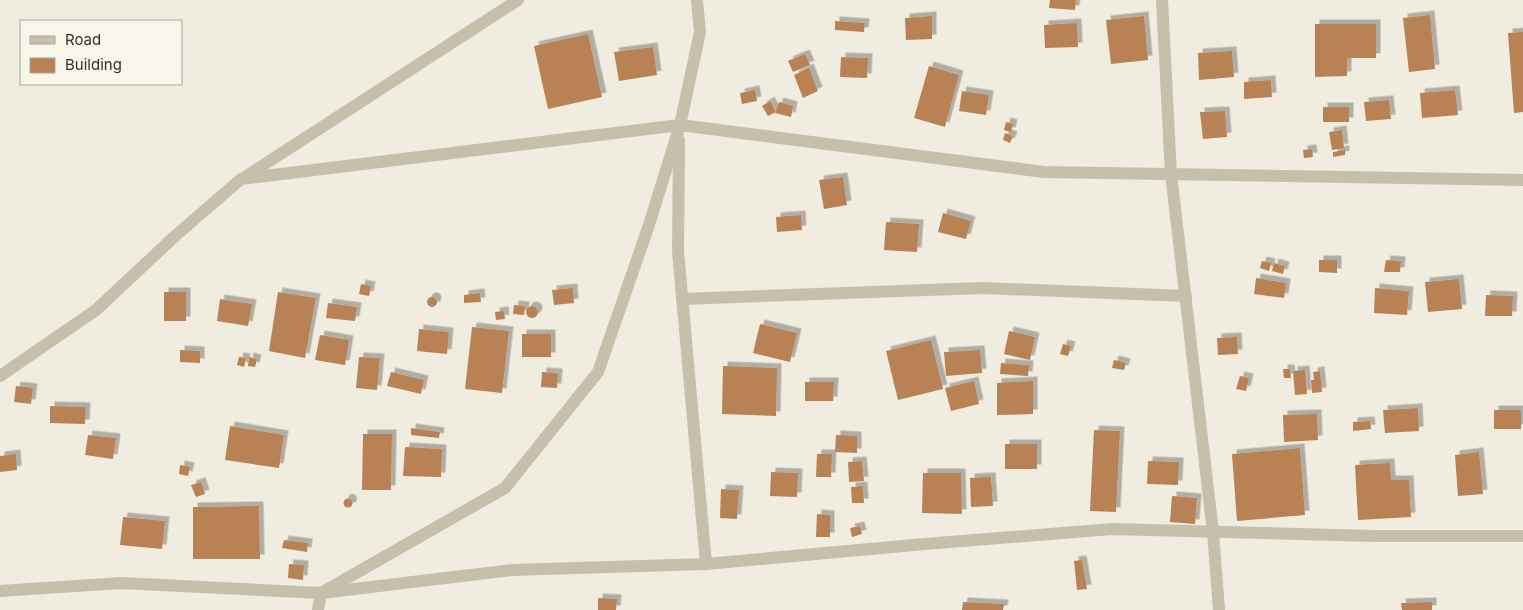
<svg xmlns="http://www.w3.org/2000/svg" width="1523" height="610" viewBox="0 0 1523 610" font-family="Inter,sans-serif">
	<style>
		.building { fill: #b88255; filter: url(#shadow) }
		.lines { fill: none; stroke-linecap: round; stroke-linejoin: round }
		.minor { stroke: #c7beac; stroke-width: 12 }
	</style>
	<defs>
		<filter id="shadow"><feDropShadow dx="4.5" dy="-4.5" stdDeviation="0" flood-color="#0004"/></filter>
	</defs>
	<rect width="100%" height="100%" fill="#f0ecdf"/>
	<g class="building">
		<polygon points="1050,0 1076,0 1075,10 1049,8"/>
		<polygon points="1430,15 1435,69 1409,72 1403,18"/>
		<polygon points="932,16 932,39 906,40 905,18"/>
		<polygon points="1144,16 1148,60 1111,64 1106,20"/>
		<polygon points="835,21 865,23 864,32 835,30"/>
		<polygon points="1077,23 1078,47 1045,48 1044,25"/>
		<polygon points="1315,24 1376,24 1376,58 1347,58 1347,76 1315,77"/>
		<polygon points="1523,32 1523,112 1514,113 1508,33"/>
		<polygon points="588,34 602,97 548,109 534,46"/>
		<polygon points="653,47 657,75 619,81 614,52"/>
		<polygon points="1232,51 1234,77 1199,80 1198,53"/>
		<polygon points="805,54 810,65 793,72 788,61"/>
		<polygon points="841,57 868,58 867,78 840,77"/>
		<polygon points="929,66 959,75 945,127 914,118"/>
		<polygon points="809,68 818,91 803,98 794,75"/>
		<polygon points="1271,80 1272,97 1244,99 1244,82"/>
		<polygon points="755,90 757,101 742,104 740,93"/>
		<polygon points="1455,90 1458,115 1422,118 1420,93"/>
		<polygon points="962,91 989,95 986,115 959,111"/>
		<polygon points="1389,100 1391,119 1366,121 1364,102"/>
		<polygon points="770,101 776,112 768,116 762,106"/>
		<polygon points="779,102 793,106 791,117 775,113"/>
		<rect x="1323" y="107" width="26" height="15"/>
		<polygon points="1225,111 1227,137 1203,139 1200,112"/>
		<polygon points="1006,122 1013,124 1011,132 1004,130"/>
		<polygon points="1342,130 1344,148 1332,150 1329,132"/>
		<polygon points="1005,133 1013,136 1010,143 1003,140"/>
		<polygon points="1312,149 1313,157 1304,158 1303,150"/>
		<polygon points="1345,150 1345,155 1333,157 1333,152"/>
		<polygon points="843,177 847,205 824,209 819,180"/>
		<polygon points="943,213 971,221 966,239 938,232"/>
		<polygon points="801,215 802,230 777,232 776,217"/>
		<polygon points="886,222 919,224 917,252 884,250"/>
		<polygon points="1319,260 1337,260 1337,273 1319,272"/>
		<polygon points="1386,260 1401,261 1400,272 1384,272"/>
		<polygon points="1262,261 1271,263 1269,271 1260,268"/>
		<polygon points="1274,263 1285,266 1283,274 1272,271"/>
		<polygon points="1256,278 1286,283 1284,298 1254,294"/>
		<polygon points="1459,279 1462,309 1428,312 1425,282"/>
		<polygon points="361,284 371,286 369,296 359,294"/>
		<polygon points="573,288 574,303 554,305 552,290"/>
		<polygon points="1375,288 1409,291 1407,315 1374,313"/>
		<rect x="164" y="292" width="22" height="29"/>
		<polygon points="278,292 316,298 305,358 269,351"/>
		<polygon points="480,293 481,302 464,303 464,295"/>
		<polygon points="1486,295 1513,296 1512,316 1485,316"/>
		<circle cx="432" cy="302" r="5"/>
		<polygon points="220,299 252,304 248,326 217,321"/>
		<polygon points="328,303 357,307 355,321 326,318"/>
		<polygon points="514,305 525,306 524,315 513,314"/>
		<circle cx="532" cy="312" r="6"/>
		<polygon points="504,311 505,319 496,320 495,312"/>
		<polygon points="760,324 797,333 790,362 753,353"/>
		<polygon points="472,327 509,331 502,393 465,389"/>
		<polygon points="419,329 449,332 447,354 417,351"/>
		<polygon points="1009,331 1035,337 1030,360 1004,354"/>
		<rect x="522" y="334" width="29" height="23"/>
		<polygon points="320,335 349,340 345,365 315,360"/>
		<polygon points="1237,337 1238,354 1218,355 1217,338"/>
		<polygon points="931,340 943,389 898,400 886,351"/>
		<polygon points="1063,344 1071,346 1068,356 1060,354"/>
		<polygon points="180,350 200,351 200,363 180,362"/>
		<polygon points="980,350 982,373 946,376 944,352"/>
		<polygon points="239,357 246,358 244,367 237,365"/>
		<polygon points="249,357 257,359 255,367 248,366"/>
		<polygon points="359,357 380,358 377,390 356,388"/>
		<polygon points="1114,360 1126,363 1124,370 1112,368"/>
		<polygon points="1001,363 1029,365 1028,376 1000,374"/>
		<polygon points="723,366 777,368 776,416 722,414"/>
		<polygon points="1283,369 1290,369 1291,378 1284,378"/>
		<polygon points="1305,370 1307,394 1295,395 1293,371"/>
		<polygon points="1320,371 1322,392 1312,393 1311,380 1314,380 1313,372"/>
		<polygon points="391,372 424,380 421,394 387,386"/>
		<polygon points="542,372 558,373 557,388 541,387"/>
		<polygon points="1240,376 1249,378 1246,391 1236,389"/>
		<polygon points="974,381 979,404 951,411 945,388"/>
		<polygon points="1033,381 1033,414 997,415 997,383"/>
		<polygon points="805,382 834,382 833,401 805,401"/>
		<polygon points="16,386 33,388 31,404 14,402"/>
		<polygon points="50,406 86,407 85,424 50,423"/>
		<polygon points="1418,408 1419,431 1385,433 1383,410"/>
		<rect x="1494" y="410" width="27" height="19"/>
		<polygon points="1317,414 1318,440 1284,442 1283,415"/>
		<polygon points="1370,421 1371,429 1353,431 1353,422"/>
		<polygon points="230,426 284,435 279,468 225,460"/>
		<polygon points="411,428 440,432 439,438 411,435"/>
		<polygon points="1094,430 1120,431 1116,512 1090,511"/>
		<polygon points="363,434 392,434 391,490 362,490"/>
		<polygon points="88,435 116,438 113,459 85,455"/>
		<polygon points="836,435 857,436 857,453 835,452"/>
		<rect x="1005" y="444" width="32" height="25"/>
		<polygon points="405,447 442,449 441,477 403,476"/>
		<polygon points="1300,448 1305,515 1237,521 1232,454"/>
		<polygon points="1479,452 1483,494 1458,496 1455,455"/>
		<polygon points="16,454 17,470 0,472 0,456"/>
		<polygon points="817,454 832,454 831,477 816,477"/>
		<polygon points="862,461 864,481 849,482 848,462"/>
		<polygon points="1148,461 1179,462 1178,485 1147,484"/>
		<polygon points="1390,463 1391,480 1409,480 1411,517 1358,520 1355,465"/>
		<polygon points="180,465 190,467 188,476 179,474"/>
		<polygon points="771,472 798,473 797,497 770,496"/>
		<polygon points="923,473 961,473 962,514 922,513"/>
		<polygon points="991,477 993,506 971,507 970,478"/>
		<polygon points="201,482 205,494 196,497 191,485"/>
		<polygon points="863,486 864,503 852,503 851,487"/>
		<polygon points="721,489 739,490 737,519 720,518"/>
		<polygon points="1172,496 1197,498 1195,524 1170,522"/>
		<circle cx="348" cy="503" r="4.5"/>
		<polygon points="259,506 260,559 193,559 193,507"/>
		<polygon points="817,514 830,515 830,537 816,537"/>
		<polygon points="123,517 165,521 162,549 120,545"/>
		<polygon points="860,526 862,534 852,537 850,528"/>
		<polygon points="284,540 308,543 307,552 282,548"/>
		<polygon points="1082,560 1087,589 1077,590 1074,561"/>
		<polygon points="289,564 304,565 303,580 288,578"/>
		<polygon points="598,598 617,599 616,610 598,610"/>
		<polygon points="963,602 1004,604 1003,610 962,610"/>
		<polygon points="1432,602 1432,610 1402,610 1401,603"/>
	</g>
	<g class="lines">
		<g class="minor">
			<polyline points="1162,0 1171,174 1213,532 1219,610"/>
			<polyline points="679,140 678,251 706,564"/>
			<polyline points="245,177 518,0"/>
			<polyline points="682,299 982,288 1186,296"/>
			<polyline points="0,376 96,310 174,237 241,179 680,125 1044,172 1523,180"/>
			<polyline points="0,591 121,583 321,593 512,570 706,564 925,544 1112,529 1375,536 1523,536"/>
			<polyline points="318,610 321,593 505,488 598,372 648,228 680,125 700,32 697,0"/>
		</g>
	</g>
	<rect x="20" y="20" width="162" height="65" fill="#f8f5eb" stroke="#aaa69e"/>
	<rect x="30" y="36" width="25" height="8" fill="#c7beac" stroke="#aaa69e"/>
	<text x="65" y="45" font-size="15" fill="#36302a">Road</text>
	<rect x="30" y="58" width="25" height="15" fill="#b88255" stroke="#aaa69e"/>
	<text x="65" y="70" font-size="15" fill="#36302a">Building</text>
</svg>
